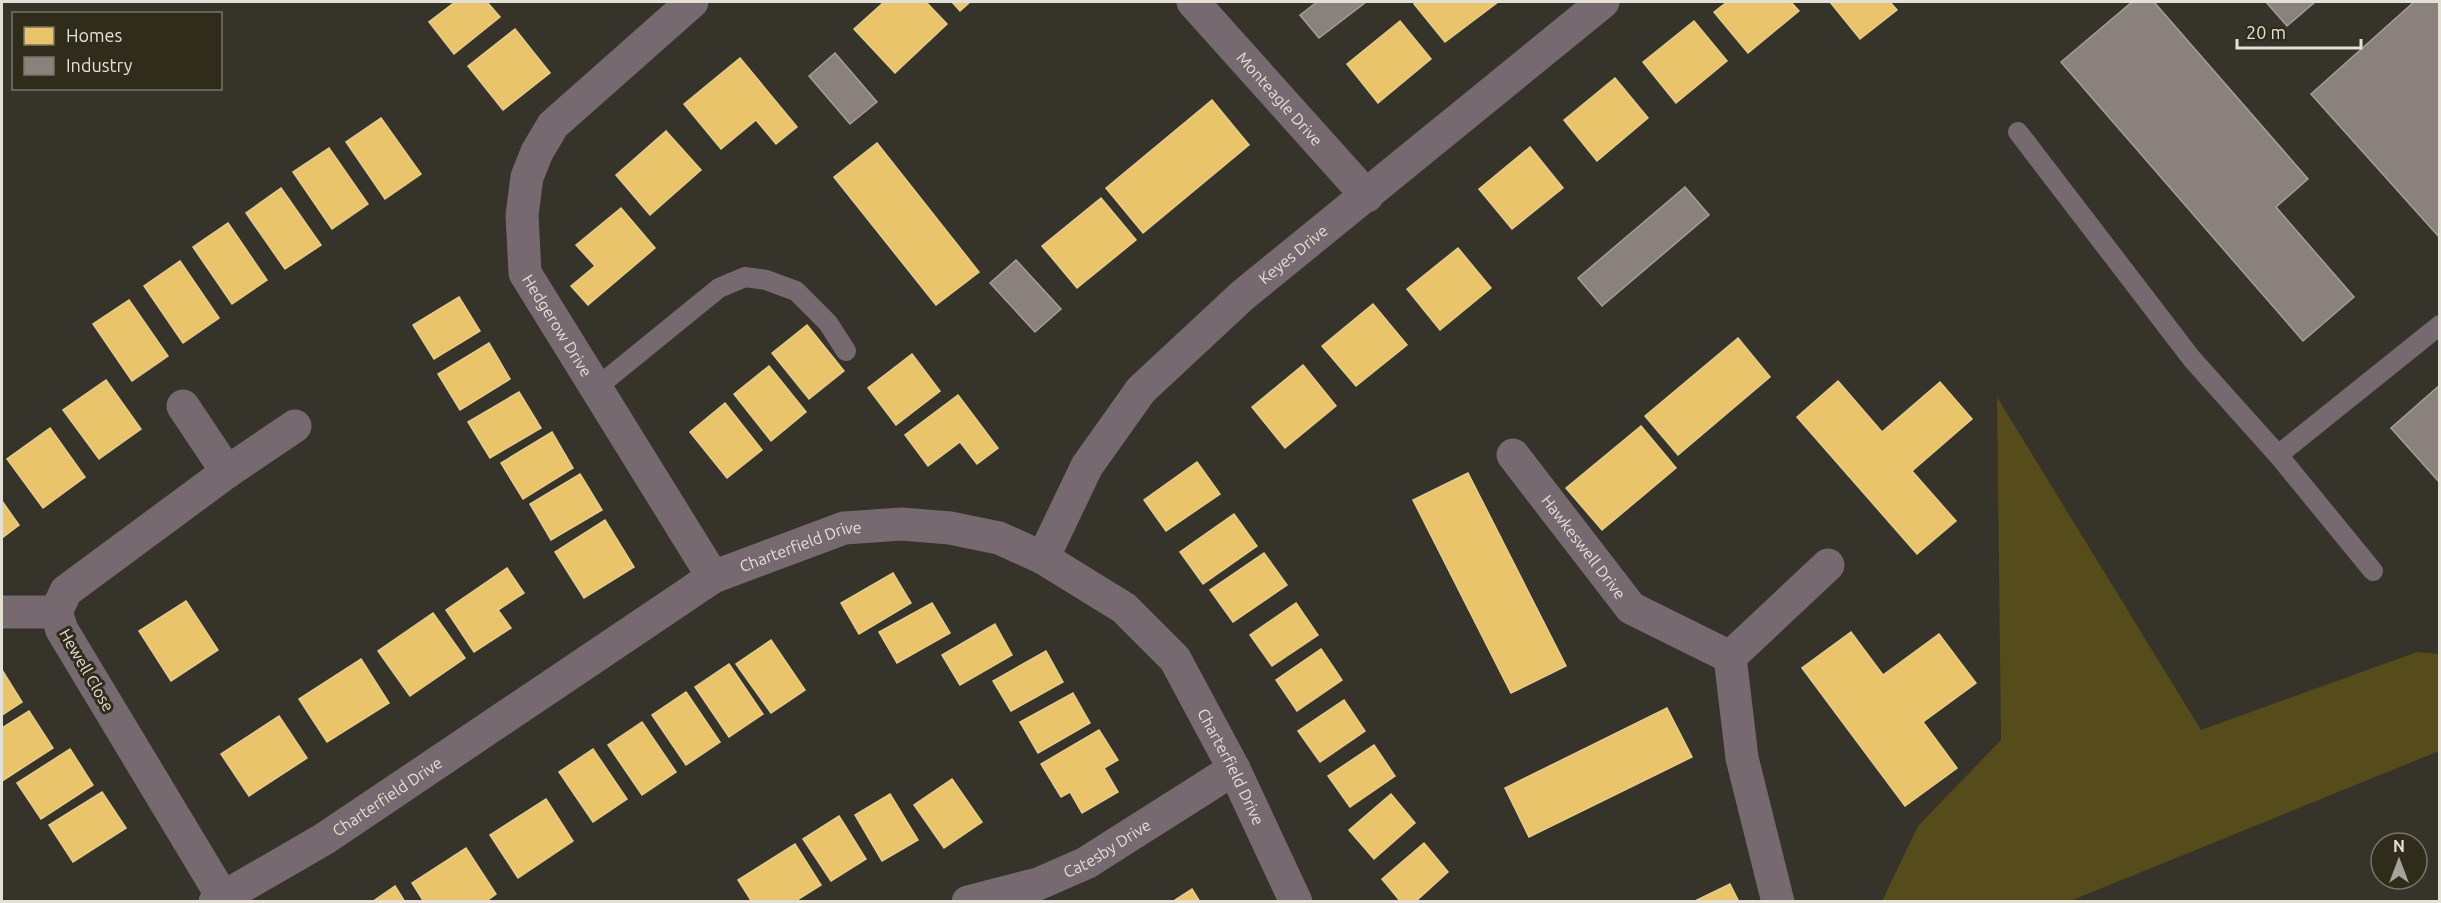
<svg xmlns="http://www.w3.org/2000/svg" width="2441" height="903" viewBox="0 0 2441 903" font-family="Ubuntu,sans-serif">
	<style>
		.green { fill: #564b1b }
		.homes { fill: #e9c46a; stroke: #e7cc8a; stroke-width: 1.5 }
		.industry { fill: #8a817c; stroke: #a59e97; stroke-width: 1.5 }
		.lines { fill: none; stroke-linecap: round; stroke-linejoin: round }
		.service { stroke: #766970; stroke-width: 20 }
		.minor { stroke: #766970; stroke-width: 33 }
		.labels { text-anchor: middle; stroke-width: 6; stroke-linejoin: round; paint-order: stroke }
		.street-label { font-size: 16px; fill: #e3e0d6; stroke: #302c1b }
	</style>
	<rect width="100%" height="100%" fill="#35332a"/>
	<polygon class="green" points="1997,397 2201,730 2417,652 2439,654 2439,751 2070,901 1882,901 1918,826 2001,740"/>
	<g class="homes">
		<polygon points="455,2 487,2 500,17 454,54 429,22"/>
		<polygon points="884,2 926,2 947,24 895,73 854,29"/>
		<polygon points="952,2 970,2 960,11"/>
		<polygon points="1417,2 1498,2 1445,42 1414,4"/>
		<polygon points="1727,2 1791,2 1799,11 1748,53 1714,12"/>
		<polygon points="1830,2 1890,2 1897,10 1860,39"/>
		<polygon points="1400,21 1431,59 1378,103 1347,64"/>
		<polygon points="1694,21 1727,61 1676,103 1643,62"/>
		<polygon points="515,29 550,73 503,110 468,66"/>
		<polygon points="740,58 797,127 776,144 756,120 721,149 684,104"/>
		<polygon points="1615,78 1648,118 1597,161 1564,120"/>
		<polygon points="1212,100 1249,145 1143,233 1106,188"/>
		<polygon points="381,118 421,174 385,199 346,142"/>
		<polygon points="666,131 701,170 650,215 616,175"/>
		<polygon points="877,143 979,272 936,305 834,177"/>
		<polygon points="1530,147 1563,188 1512,229 1479,189"/>
		<polygon points="329,148 368,204 332,229 293,172"/>
		<polygon points="281,188 321,245 285,269 246,213"/>
		<polygon points="1101,198 1136,240 1077,288 1042,246"/>
		<polygon points="621,208 655,248 588,305 571,286 595,266 576,245"/>
		<polygon points="228,223 267,280 232,304 193,247"/>
		<polygon points="1458,248 1491,288 1440,330 1407,289"/>
		<polygon points="180,261 219,318 183,343 144,286"/>
		<polygon points="459,297 480,331 434,359 413,325"/>
		<polygon points="129,300 168,356 132,381 93,324"/>
		<polygon points="1373,304 1407,345 1356,386 1322,346"/>
		<polygon points="807,325 844,371 809,399 772,353"/>
		<polygon points="1738,338 1770,377 1678,455 1645,416"/>
		<polygon points="489,343 510,379 460,410 438,374"/>
		<polygon points="912,354 940,391 896,425 868,388"/>
		<polygon points="1303,365 1336,406 1285,448 1252,407"/>
		<polygon points="769,366 806,412 771,441 734,394"/>
		<polygon points="106,380 141,429 99,459 63,410"/>
		<polygon points="1838,381 1882,432 1940,382 1972,419 1912,471 1956,521 1917,554 1797,417"/>
		<polygon points="519,392 541,428 490,458 468,422"/>
		<polygon points="958,395 998,448 977,464 960,442 928,466 905,435"/>
		<polygon points="725,403 762,450 727,478 690,432"/>
		<polygon points="1641,426 1676,468 1602,530 1566,488"/>
		<polygon points="50,428 85,477 43,508 7,459"/>
		<polygon points="552,432 573,468 523,499 501,463"/>
		<polygon points="1197,462 1220,494 1166,531 1144,500"/>
		<polygon points="1468,473 1566,666 1511,693 1413,500"/>
		<polygon points="580,474 602,510 551,540 530,504"/>
		<polygon points="2,501 19,525 2,538"/>
		<polygon points="1234,514 1257,546 1203,584 1180,552"/>
		<polygon points="605,520 634,567 584,598 555,552"/>
		<polygon points="1264,553 1287,585 1233,622 1210,590"/>
		<polygon points="507,568 524,593 498,610 511,628 474,652 446,610"/>
		<polygon points="893,573 911,603 859,634 841,603"/>
		<polygon points="186,601 218,650 171,681 139,631"/>
		<polygon points="932,603 950,633 897,663 879,632"/>
		<polygon points="1296,603 1318,635 1272,666 1250,635"/>
		<polygon points="433,613 465,658 410,696 378,651"/>
		<polygon points="995,624 1012,655 960,685 942,655"/>
		<polygon points="1851,632 1883,675 1939,634 1976,683 1923,722 1957,768 1905,806 1802,668"/>
		<polygon points="771,640 805,690 771,713 736,664"/>
		<polygon points="1321,649 1342,680 1297,711 1276,680"/>
		<polygon points="1046,651 1063,682 1011,711 993,681"/>
		<polygon points="361,659 389,703 327,742 299,699"/>
		<polygon points="729,664 763,714 729,737 695,687"/>
		<polygon points="2,670 22,702 2,715"/>
		<polygon points="686,692 720,742 686,765 652,715"/>
		<polygon points="1073,693 1090,723 1038,753 1020,722"/>
		<polygon points="1344,700 1365,731 1320,762 1298,731"/>
		<polygon points="1667,708 1692,757 1529,837 1505,788"/>
		<polygon points="29,711 53,748 2,781 2,728"/>
		<polygon points="279,716 307,758 249,796 221,754"/>
		<polygon points="642,722 676,772 642,795 608,745"/>
		<polygon points="1099,730 1118,760 1104,768 1118,792 1082,813 1070,792 1061,797 1041,764"/>
		<polygon points="1374,745 1395,776 1350,807 1328,776"/>
		<polygon points="70,749 93,785 41,819 17,783"/>
		<polygon points="593,749 627,799 593,822 559,772"/>
		<polygon points="952,779 982,822 944,848 914,805"/>
		<polygon points="102,792 126,828 73,862 49,825"/>
		<polygon points="890,794 918,840 882,861 855,815"/>
		<polygon points="1391,794 1415,823 1374,859 1349,830"/>
		<polygon points="546,799 573,841 518,878 490,835"/>
		<polygon points="839,816 866,859 831,881 803,839"/>
		<polygon points="1424,843 1448,872 1415,902 1401,902 1382,879"/>
		<polygon points="795,844 821,885 794,902 752,902 738,880"/>
		<polygon points="466,848 496,894 485,902 424,902 412,883"/>
		<polygon points="1730,884 1739,902 1693,902"/>
		<polygon points="395,886 405,902 372,902"/>
		<polygon points="1192,889 1200,902 1172,902"/>
	</g>
	<g class="industry">
		<polygon points="1317,2 1366,2 1319,38 1300,15"/>
		<polygon points="2132,2 2154,2 2308,179 2276,207 2354,297 2303,341 2061,62"/>
		<polygon points="2266,2 2315,2 2287,26"/>
		<polygon points="2414,2 2440,2 2440,238 2311,94"/>
		<polygon points="835,53 877,102 850,124 809,76"/>
		<polygon points="1685,187 1709,215 1602,306 1578,278"/>
		<polygon points="1016,260 1061,309 1035,332 990,283"/>
		<polygon points="2440,385 2440,483 2391,428"/>
	</g>
	<g class="lines">
		<g class="service">
			<polyline points="2018,132 2192,359 2278,455 2440,325"/>
			<polyline points="596,388 719,288 745,277 766,280 796,291 828,323 846,351"/>
			<polyline points="2278,455 2373,571"/>
		</g>
		<g class="minor">
			<path id="s1" d="M692,2L553,125L537,152L527,177L522,215L525,273L713,577"/>
			<path id="s2" d="M1193,2L1367,196"/>
			<polyline points="183,406 227,472"/>
			<path id="s3" d="M1513,455L1631,608L1730,657L1828,565"/>
			<path id="s4" d="M1043,558L1087,466L1141,390L1243,295L1603,2"/>
			<polyline points="2,612 56,612"/>
			<polyline points="1730,657 1742,758 1778,902"/>
			<polyline points="222,896 62,630 56,612 66,591 227,472 295,426"/>
			<path id="s5" d="M215,902L324,839L713,577L844,528L902,524L950,528L999,538L1043,558L1124,608L1175,659L1234,769L1296,902"/>
			<path id="s6" d="M968,902L1038,884L1086,863L1234,769"/>
		</g>
	</g>
	<g class="labels">
		<g class="street-label">
			<text dy="6" stroke="none"><textPath href="#s2" startOffset="130">Monteagle Drive</textPath></text>
			<text dy="6" stroke="none"><textPath href="#s4" startOffset="399">Keyes Drive</textPath></text>
			<text dy="6" stroke="none"><textPath href="#s1" startOffset="402">Hedgerow Drive</textPath></text>
			<text dy="6" stroke="none"><textPath href="#s3" startOffset="116">Hawkeswell Drive</textPath></text>
			<text dy="6" stroke="none"><textPath href="#s5" startOffset="688">Charterfield Drive</textPath></text>
			<text transform="translate(87 670) rotate(60)" y="6">Hewell Close</text>
			<text dy="6" stroke="none"><textPath href="#s5" startOffset="1228">Charterfield Drive</textPath></text>
			<text dy="6" stroke="none"><textPath href="#s5" startOffset="202">Charterfield Drive</textPath></text>
			<text dy="6" stroke="none"><textPath href="#s6" startOffset="150">Catesby Drive</textPath></text>
		</g>
	</g>
	<rect width="2441" height="903" fill="none" stroke="#e3e0d6" stroke-width="6"/>
	<rect x="12" y="12" width="210" height="78" fill="#302c1b" stroke="#787466" stroke-width="1.5"/>
	<rect x="24" y="27" width="30" height="18" fill="#e9c46a" stroke="#787466" stroke-width="1.5"/>
	<text x="66" y="42" font-size="18" fill="#e3e0d6">Homes</text>
	<rect x="24" y="57" width="30" height="18" fill="#8a817c" stroke="#787466" stroke-width="1.5"/>
	<text x="66" y="72" font-size="18" fill="#e3e0d6">Industry</text>
	<g transform="translate(2399 861)"><circle r="28" fill="#302c1b" stroke="#787466" stroke-width="1.5"/>
	<path d="M0-4.5L10 22L0 15L-10 22Z" fill="#a6a39a"/>
	<text y="-9" font-size="16" font-weight="bold" text-anchor="middle" fill="#e3e0d6">N</text>
	</g>
	<path d="M2237 39v9h124v-9" fill="none" stroke="#e3e0d6" stroke-width="3"/>
	<text x="2246" y="39" font-size="18" fill="#e3e0d6" stroke="#302c1b" stroke-width="4.5" paint-order="stroke">20 m</text>
</svg>
